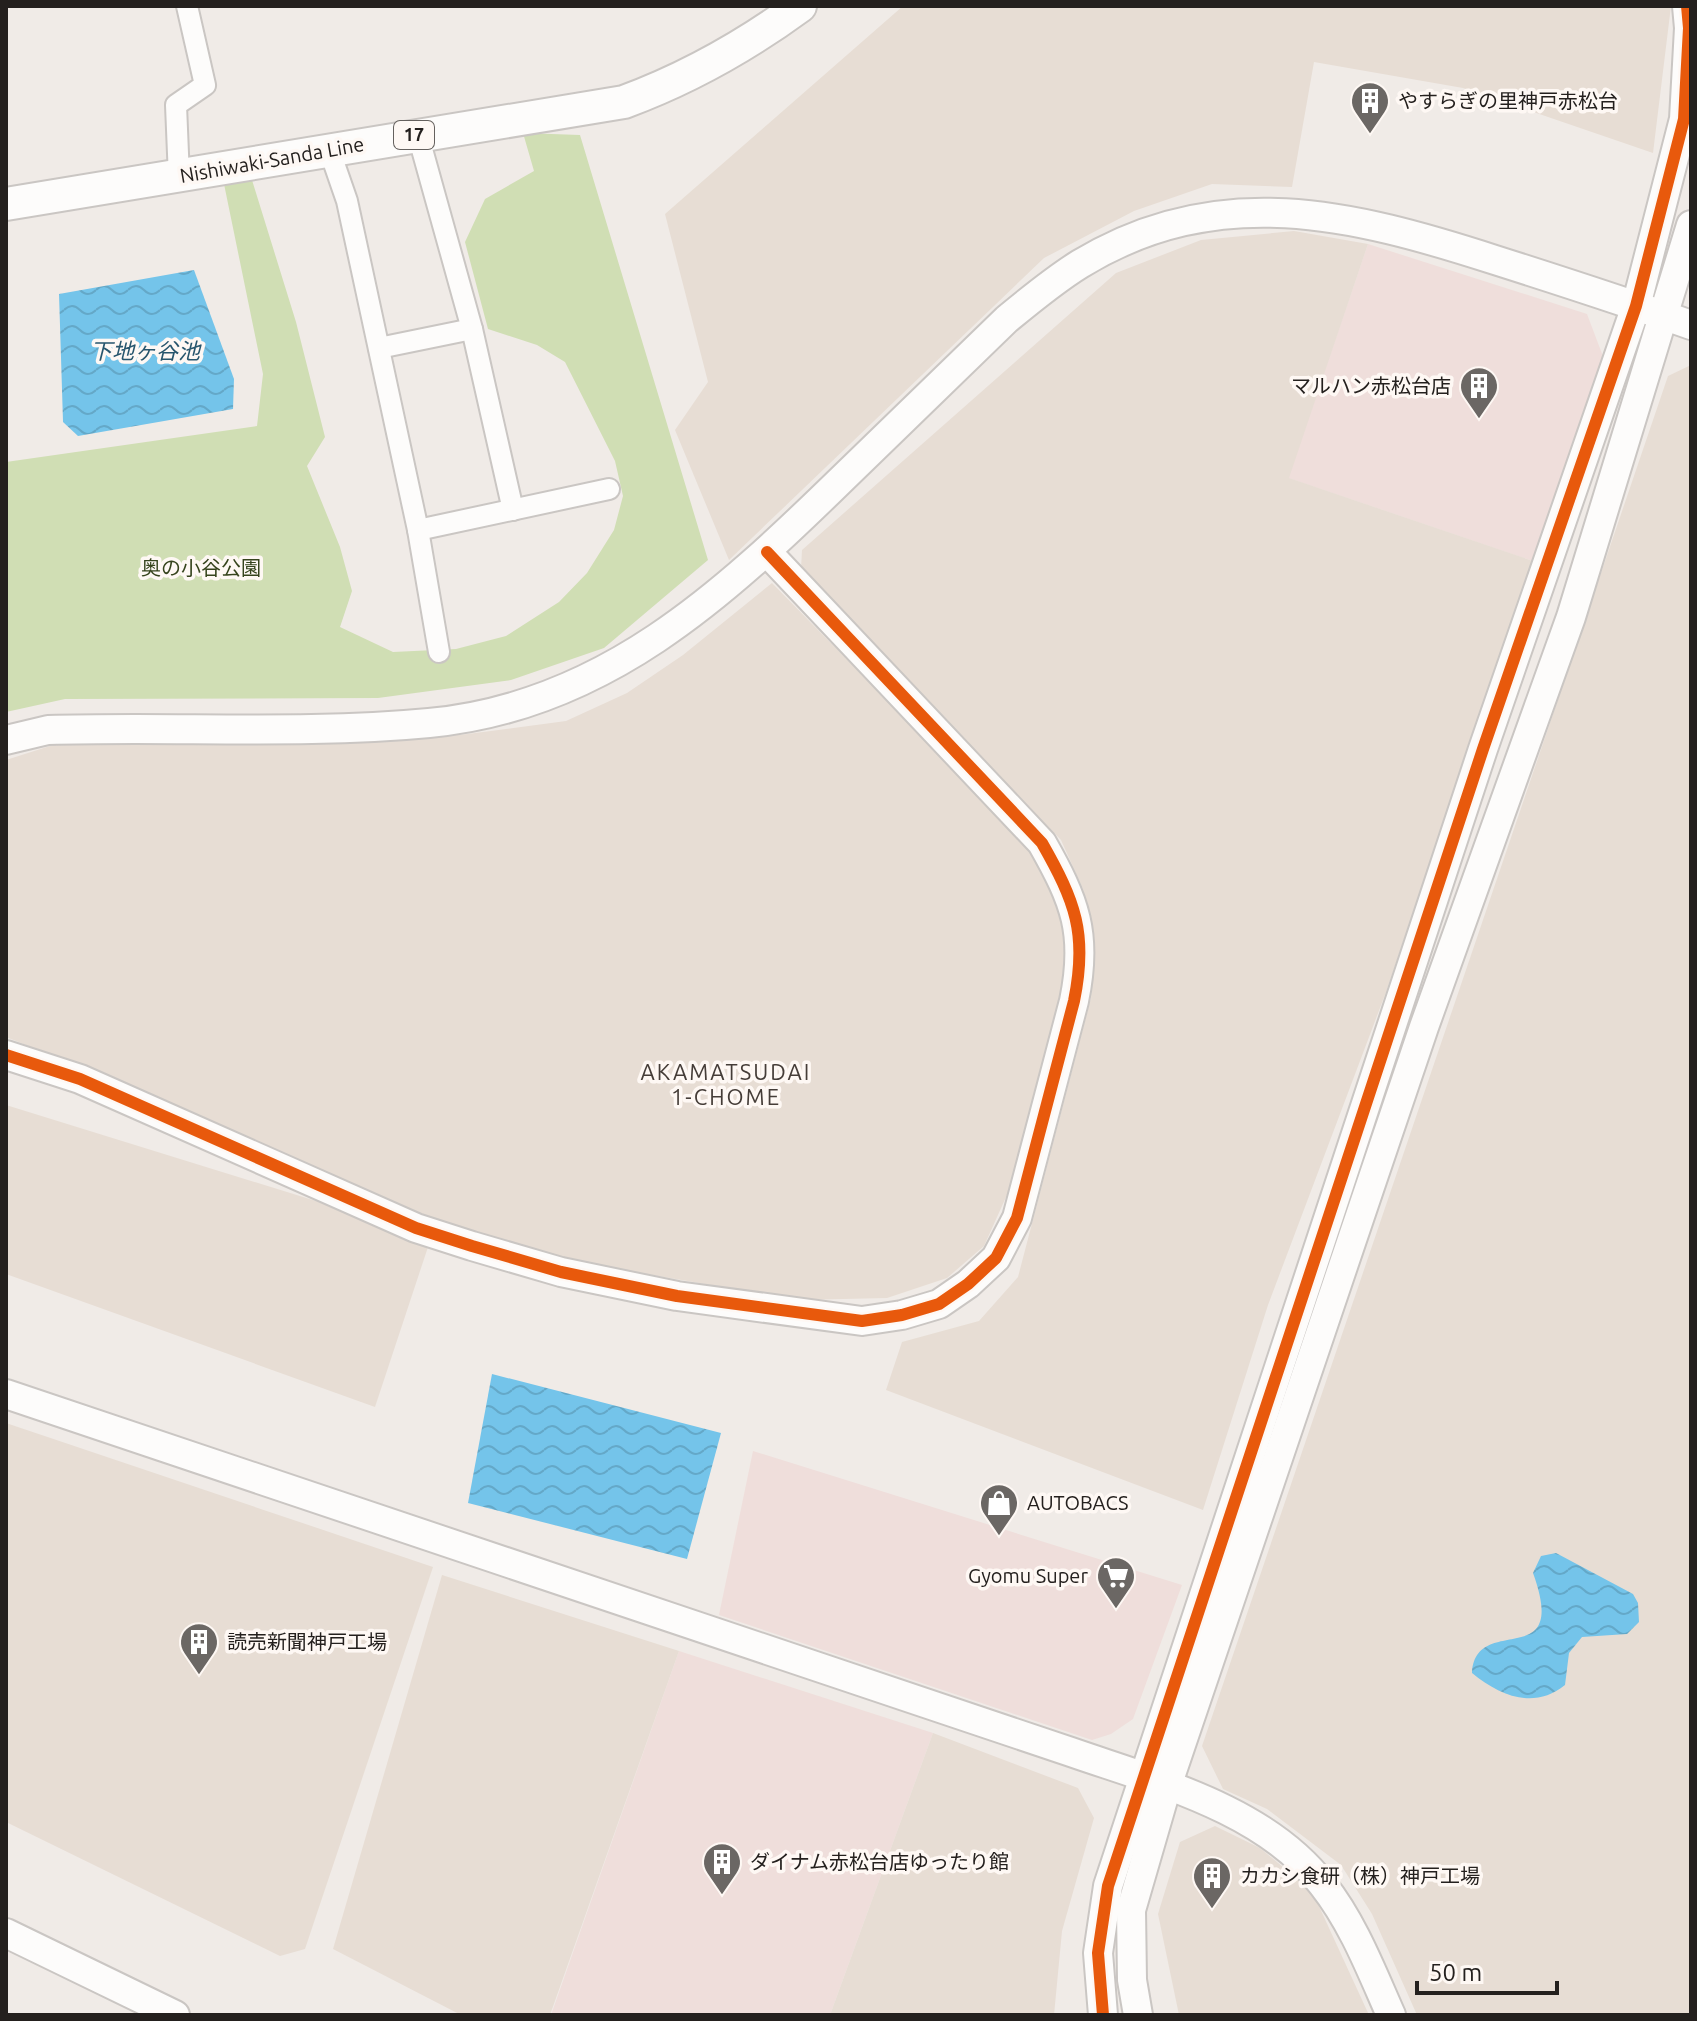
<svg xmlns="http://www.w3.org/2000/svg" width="1697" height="2021" viewBox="0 0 1697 2021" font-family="Ubuntu,'Noto Sans JP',sans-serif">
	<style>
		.commercial { fill: #efdedb }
		.built { fill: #e7ddd4 }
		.park { fill: #d0deb4 }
		.water { fill: url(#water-waves) }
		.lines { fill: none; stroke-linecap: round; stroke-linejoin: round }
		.street-casing { stroke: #cac6c3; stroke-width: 24 }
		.secondary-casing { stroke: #cac6c3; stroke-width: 32 }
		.primary-casing { stroke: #cac6c3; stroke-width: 36 }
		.street { stroke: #fdfcfb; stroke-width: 20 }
		.secondary { stroke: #fdfcfb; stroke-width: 28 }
		.primary { stroke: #fdfcfb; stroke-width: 32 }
		.cycleway-casing { stroke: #fef8f4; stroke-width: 17 }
		.cycleway { stroke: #e8590c; stroke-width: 12 }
		.labels { text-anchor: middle; stroke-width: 7; stroke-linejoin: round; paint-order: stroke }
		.shield { fill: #fef8f4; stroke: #65615e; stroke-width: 2 }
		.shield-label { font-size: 18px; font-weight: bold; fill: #24201e }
		.poi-label { font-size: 20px; fill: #24201e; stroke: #fef8f4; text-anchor: start }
		.street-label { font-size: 20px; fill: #24201e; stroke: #fef8f4 }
		.park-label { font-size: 20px; fill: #36441d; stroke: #fef8f4 }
		.water-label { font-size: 22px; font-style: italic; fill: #27556d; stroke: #fef8f4 }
		.neighbourhood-label { font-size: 22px; letter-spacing: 2px; fill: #453d38; stroke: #fef8f4 }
	</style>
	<defs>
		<pattern id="water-waves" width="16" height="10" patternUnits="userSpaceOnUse" patternTransform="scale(2)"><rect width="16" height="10" fill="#74c4ea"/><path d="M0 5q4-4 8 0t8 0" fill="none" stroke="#64a8c8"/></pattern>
	</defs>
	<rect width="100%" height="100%" fill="#f0ebe7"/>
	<g class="commercial">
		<polygon points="1368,244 1587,314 1604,359 1533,561 1288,478"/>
		<polygon points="753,1451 1182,1585 1133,1719 1111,1734 1092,1740 719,1615"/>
		<polygon points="679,1651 933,1733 830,2015 551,2015"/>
	</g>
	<g class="built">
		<polygon points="903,6 1671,6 1653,153 1463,88 1314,62 1292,187 1212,184 1134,211 1044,258 729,560 675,430 708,382 665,214"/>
		<polygon points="1294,231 1368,244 1289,478 1533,561 1386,992 1268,1305 1203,1510 886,1390 902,1342 979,1321 1018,1277 1091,998 1094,946 1083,889 1061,840 801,569 802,550 1116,273 1201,240"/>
		<polygon points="1691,365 1691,2015 1417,2015 1372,1914 1341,1865 1267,1809 1223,1789 1202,1746 1668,376"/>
		<polygon points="772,583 1017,833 1044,868 1058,902 1067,946 1062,987 1042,1083 1015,1177 984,1246 947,1278 887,1298 799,1300 529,1254 417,1216 149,1094 6,1037 6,760 53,745 338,735 460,735 566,721 627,693 683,655"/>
		<polygon points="6,1105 329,1205 428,1247 375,1407 6,1274"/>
		<polygon points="6,1423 433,1567 305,1949 280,1956 6,1822"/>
		<polygon points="442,1575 679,1651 550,2015 461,2015 333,1949"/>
		<polygon points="933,1733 1078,1788 1094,1818 1062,1931 1054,2015 830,2015"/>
		<polygon points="1215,1826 1260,1848 1312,1891 1369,2015 1179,2015 1158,1914 1180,1842"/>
	</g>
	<polygon class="park" points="523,133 580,135 708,560 604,648 511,680 378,698 65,699 6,712 6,462 257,426 263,374 224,184 252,180 296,322 325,437 307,466 340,547 352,591 340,627 393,652 456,649 506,636 559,602 587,573 614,530 623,496 615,461 565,362 537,345 488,329 465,242 485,199 534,171"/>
	<g class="water">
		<polygon points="194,270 234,379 233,409 78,436 63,422 59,294"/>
		<polygon points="492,1374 721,1433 687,1559 468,1503"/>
		<path d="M1556,1553L1633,1594L1638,1603L1639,1622L1627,1634L1582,1637L1569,1653L1565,1685C1534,1710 1500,1696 1472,1673C1476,1611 1570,1675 1533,1573L1541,1556Z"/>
	</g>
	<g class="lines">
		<g class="street-casing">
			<g id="street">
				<polyline points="418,135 472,329 513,510"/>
				<polyline points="329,149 347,201 418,530 439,652"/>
				<polyline points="179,178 176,105 205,85 187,6"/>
				<polyline points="379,348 472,329"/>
				<polyline points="418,530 609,489"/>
			</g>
		</g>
		<g class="secondary-casing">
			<g id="secondary">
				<path d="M6,740L48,730C174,726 303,735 429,723C603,707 723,595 842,479C897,426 952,372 1007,319C1030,300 1054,280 1080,264C1218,180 1352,214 1495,260C1561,281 1626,302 1691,325"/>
				<path d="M6,1055L80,1079L416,1228L472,1246L561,1272L677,1296L862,1321L902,1315L939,1304L968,1284L996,1258L1017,1218L1074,1001C1088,934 1075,901 1042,843L767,552"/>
				<path d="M6,1394L1071,1752C1157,1782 1265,1809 1323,1885C1353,1923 1371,1970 1391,2015"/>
				<polyline points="6,1933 175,2015"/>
				<polyline points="1103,2015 1098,1953 1108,1886 1483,749 1636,306 1684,119 1689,28 1687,6"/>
				<polyline points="1138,2015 1132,1980 1131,1910 1167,1786 1424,1027 1571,617 1691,225"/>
			</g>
		</g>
		<g class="primary-casing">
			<path id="primary" d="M6,204L624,102C689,78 744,47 800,6"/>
		</g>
		<use href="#street" class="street"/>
		<use href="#secondary" class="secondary"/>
		<use href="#primary" class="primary"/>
		<g class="cycleway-casing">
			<g id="cycleway">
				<path d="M6,1055L80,1079L416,1228L472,1246L561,1272L677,1296L862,1321L902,1315L939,1304L968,1284L996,1258L1017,1218L1074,1001C1088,934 1075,901 1042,843L767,552"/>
				<polyline points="1103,2015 1098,1953 1108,1886 1483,749 1636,306 1684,119 1689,28 1687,6"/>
			</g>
		</g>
		<use href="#cycleway" class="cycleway"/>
	</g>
	<defs>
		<g id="building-pin" transform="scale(2)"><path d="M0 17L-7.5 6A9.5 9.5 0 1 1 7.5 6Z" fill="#6b6764" stroke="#fef8f4"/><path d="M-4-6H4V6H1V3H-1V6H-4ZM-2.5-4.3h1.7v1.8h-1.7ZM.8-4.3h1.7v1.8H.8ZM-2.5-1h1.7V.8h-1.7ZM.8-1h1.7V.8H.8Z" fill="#fff"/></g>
		<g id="shop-pin" transform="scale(2)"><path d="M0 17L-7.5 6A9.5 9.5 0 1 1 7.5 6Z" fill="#6b6764" stroke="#fef8f4"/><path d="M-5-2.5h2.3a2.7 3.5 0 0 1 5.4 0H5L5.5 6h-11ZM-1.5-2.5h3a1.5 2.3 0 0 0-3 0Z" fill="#fff"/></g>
		<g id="supermarket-pin" transform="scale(2)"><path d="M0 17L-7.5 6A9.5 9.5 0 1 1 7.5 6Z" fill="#6b6764" stroke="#fef8f4"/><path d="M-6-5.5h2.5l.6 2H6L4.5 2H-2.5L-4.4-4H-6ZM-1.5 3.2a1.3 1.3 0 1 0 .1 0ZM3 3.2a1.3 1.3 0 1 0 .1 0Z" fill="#fff"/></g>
	</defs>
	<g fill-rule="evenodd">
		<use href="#building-pin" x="1370" y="101"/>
		<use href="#building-pin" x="1479" y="386"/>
		<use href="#shop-pin" x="999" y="1503"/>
		<use href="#supermarket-pin" x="1116" y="1576"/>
		<use href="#building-pin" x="199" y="1642"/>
		<use href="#building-pin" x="722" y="1862"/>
		<use href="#building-pin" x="1212" y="1876"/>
	</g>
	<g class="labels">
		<rect class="shield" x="394" y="121" width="40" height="28" rx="6"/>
		<g class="shield-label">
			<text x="414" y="141">17</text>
		</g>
		<g class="poi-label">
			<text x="1398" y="108">やすらぎの里神戸赤松台</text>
			<text x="1451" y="393" text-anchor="end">マルハン赤松台店</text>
			<text x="1027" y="1510">AUTOBACS</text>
			<text x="1088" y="1583" text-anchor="end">Gyomu Super</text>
			<text x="227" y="1649">読売新聞神戸工場</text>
			<text x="750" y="1869">ダイナム赤松台店ゆったり館</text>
			<text x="1240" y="1883">カカシ食研（株）神戸工場</text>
		</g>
		<g class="street-label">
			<text transform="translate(272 160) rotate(-10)" y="7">Nishiwaki-Sanda Line</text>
		</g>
		<g class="park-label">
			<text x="201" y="575">奥の小谷公園</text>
		</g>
		<g class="water-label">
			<text x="145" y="359">下地ヶ谷池</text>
		</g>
		<g class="neighbourhood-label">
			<text x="726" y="1080">AKAMATSUDAI<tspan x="726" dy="25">1-CHOME</tspan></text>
		</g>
	</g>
	<rect width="1697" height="2021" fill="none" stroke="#24201e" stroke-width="16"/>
	<path d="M1417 1981v12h140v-12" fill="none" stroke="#24201e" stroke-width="4"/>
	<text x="1429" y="1981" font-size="24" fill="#24201e" stroke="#fef8f4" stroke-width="6" paint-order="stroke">50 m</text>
</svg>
